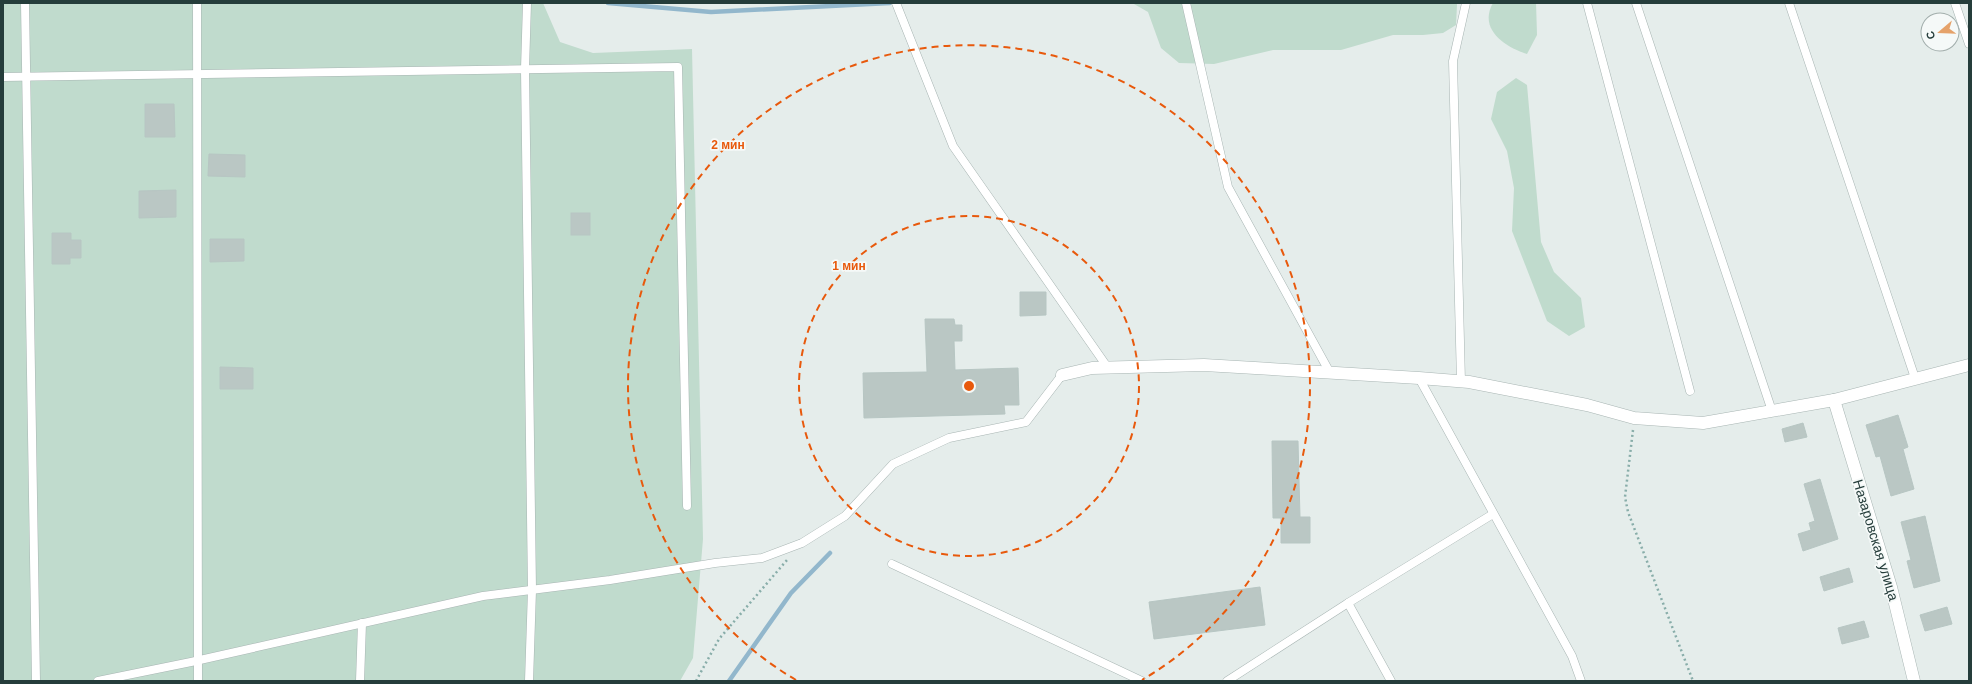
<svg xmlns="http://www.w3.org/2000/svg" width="1972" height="684" viewBox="0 0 1972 684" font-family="Arial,sans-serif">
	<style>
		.green { fill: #c0dbcd }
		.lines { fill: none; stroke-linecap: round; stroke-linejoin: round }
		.stream { stroke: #92b7cc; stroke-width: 4.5 }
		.building { fill: #bac7c4; stroke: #b7c6c3 }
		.service-casing { stroke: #a8b5b3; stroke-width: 9 }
		.minor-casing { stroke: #a8b5b3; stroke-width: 13 }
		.path { stroke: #88ada9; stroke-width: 2.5; stroke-dasharray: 2 3; stroke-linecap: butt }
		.service { stroke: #fff; stroke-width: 8 }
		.minor { stroke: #fff; stroke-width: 12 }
		.ring { fill: none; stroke: #e8590c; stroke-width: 2; stroke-dasharray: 7 5 }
		.labels { text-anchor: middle; stroke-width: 3.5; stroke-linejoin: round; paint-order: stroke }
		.street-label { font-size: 14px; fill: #253d3b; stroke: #f5f9f8 }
		.centre { fill: #e8590c; stroke: #f5f9f8; stroke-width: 2 }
		.ring-label { font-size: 12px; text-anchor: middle; font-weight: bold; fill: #e8590c; stroke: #f5f9f8; stroke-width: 3.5; stroke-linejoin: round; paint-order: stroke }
	</style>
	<rect width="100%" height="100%" fill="#e5edeb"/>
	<g class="green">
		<polygon points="3,3 543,3 560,42 593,53 692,49 703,539 693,658 680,681 3,681"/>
		<polygon points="1110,3 1457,3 1457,5 1456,25 1443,33 1423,35 1393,35 1341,50 1273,50 1214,64 1179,63 1161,48 1148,12 1134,4"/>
		<path d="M1493,3H1536L1537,35L1527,54C1505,47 1478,29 1493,3Z"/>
		<polygon points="1516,78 1527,85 1541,242 1554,272 1581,298 1585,327 1569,336 1547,321 1512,231 1514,188 1507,151 1491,119 1497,92"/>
	</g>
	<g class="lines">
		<g class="stream">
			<polyline points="608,3 711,12 890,3"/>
			<polyline points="729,681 791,593 830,553"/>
		</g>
	</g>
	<g class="building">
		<polygon points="145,104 174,104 175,137 145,137"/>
		<polygon points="209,154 245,155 245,177 208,176"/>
		<polygon points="176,190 176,217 139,218 139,191"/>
		<rect x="571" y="213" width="19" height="22"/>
		<polygon points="52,233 71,233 71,240 81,240 81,258 70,258 70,264 52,264"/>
		<polygon points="210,239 244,239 244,261 210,262"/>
		<polygon points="1020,292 1046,292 1046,315 1020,316"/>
		<polygon points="925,319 954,319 955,325 962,325 962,341 954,341 955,370 1018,368 1019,405 1004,405 1005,414 864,418 863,373 927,372"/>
		<polygon points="220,367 253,368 253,389 220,389"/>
		<polygon points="1898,415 1908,447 1903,449 1914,489 1891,496 1880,456 1876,457 1866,425"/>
		<polygon points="1803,423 1807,437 1785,442 1782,429"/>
		<polygon points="1272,441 1298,441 1300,517 1310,517 1310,543 1281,543 1281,518 1273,518"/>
		<polygon points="1820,479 1838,539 1803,551 1798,534 1811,530 1809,523 1815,521 1804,484"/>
		<polygon points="1925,516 1940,581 1914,588 1907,561 1911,560 1901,522"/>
		<polygon points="1849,568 1853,582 1824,591 1820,577"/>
		<polygon points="1260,587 1265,625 1154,639 1149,602"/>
		<polygon points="1947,607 1952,624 1925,631 1920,615"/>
		<polygon points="1864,621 1869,637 1842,644 1838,628"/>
	</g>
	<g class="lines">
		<g class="service-casing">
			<g id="service">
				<polyline points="25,3 36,681"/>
				<polyline points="197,3 198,681"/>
				<polyline points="527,3 525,69 532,590 529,681"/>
				<polyline points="896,3 953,146 1108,368"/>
				<polyline points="1186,3 1228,187 1329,371"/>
				<polyline points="1587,3 1690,391"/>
				<polyline points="1636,3 1772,411"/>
				<polyline points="1789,3 1915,378"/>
				<polyline points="1955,3 1969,44"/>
				<polyline points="3,77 678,67 687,506"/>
				<polyline points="1419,378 1572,656 1581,681"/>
				<polyline points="1461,382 1453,61 1466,3"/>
				<polyline points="892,564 1142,681"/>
				<polyline points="98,681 191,662 483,596 610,580 715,563 762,558 802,543 845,516 893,464 949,438 1026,422 1062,375"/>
				<polyline points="360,681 362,623"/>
				<polyline points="1227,681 1348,603"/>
				<polyline points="1391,681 1348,603 1493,514"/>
			</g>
		</g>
		<g class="minor-casing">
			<g id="minor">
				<polyline points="1062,375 1092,368 1204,365 1419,378 1469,382 1587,405 1634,418 1703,423 1834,400 1969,365"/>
				<polyline points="1834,400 1891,587 1914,681"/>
			</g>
		</g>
		<g class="path">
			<polyline points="1633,430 1625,497 1628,512 1693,681"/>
			<polyline points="696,681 719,639 787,560"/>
		</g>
		<use href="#service" class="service"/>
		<use href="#minor" class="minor"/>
	</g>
	<g class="ring">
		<circle cx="969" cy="386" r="170"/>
		<path d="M796 680A341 341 0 1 1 1142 680"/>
	</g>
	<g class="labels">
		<g class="street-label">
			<text transform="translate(1876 540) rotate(73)" y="5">Назаровская улица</text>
		</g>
	</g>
	<circle cx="969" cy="386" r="6" class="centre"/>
	<g class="ring-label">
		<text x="728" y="149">2 мин</text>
		<text x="849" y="270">1 мин</text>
	</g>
	<rect width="1972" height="684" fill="none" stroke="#253d3b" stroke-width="8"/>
	<g transform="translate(1940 32) rotate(251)"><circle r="19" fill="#f5f9f8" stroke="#a2aeac"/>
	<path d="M0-3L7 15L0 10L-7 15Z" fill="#e5a26a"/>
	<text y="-6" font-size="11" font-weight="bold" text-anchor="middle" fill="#253d3b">С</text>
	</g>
</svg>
